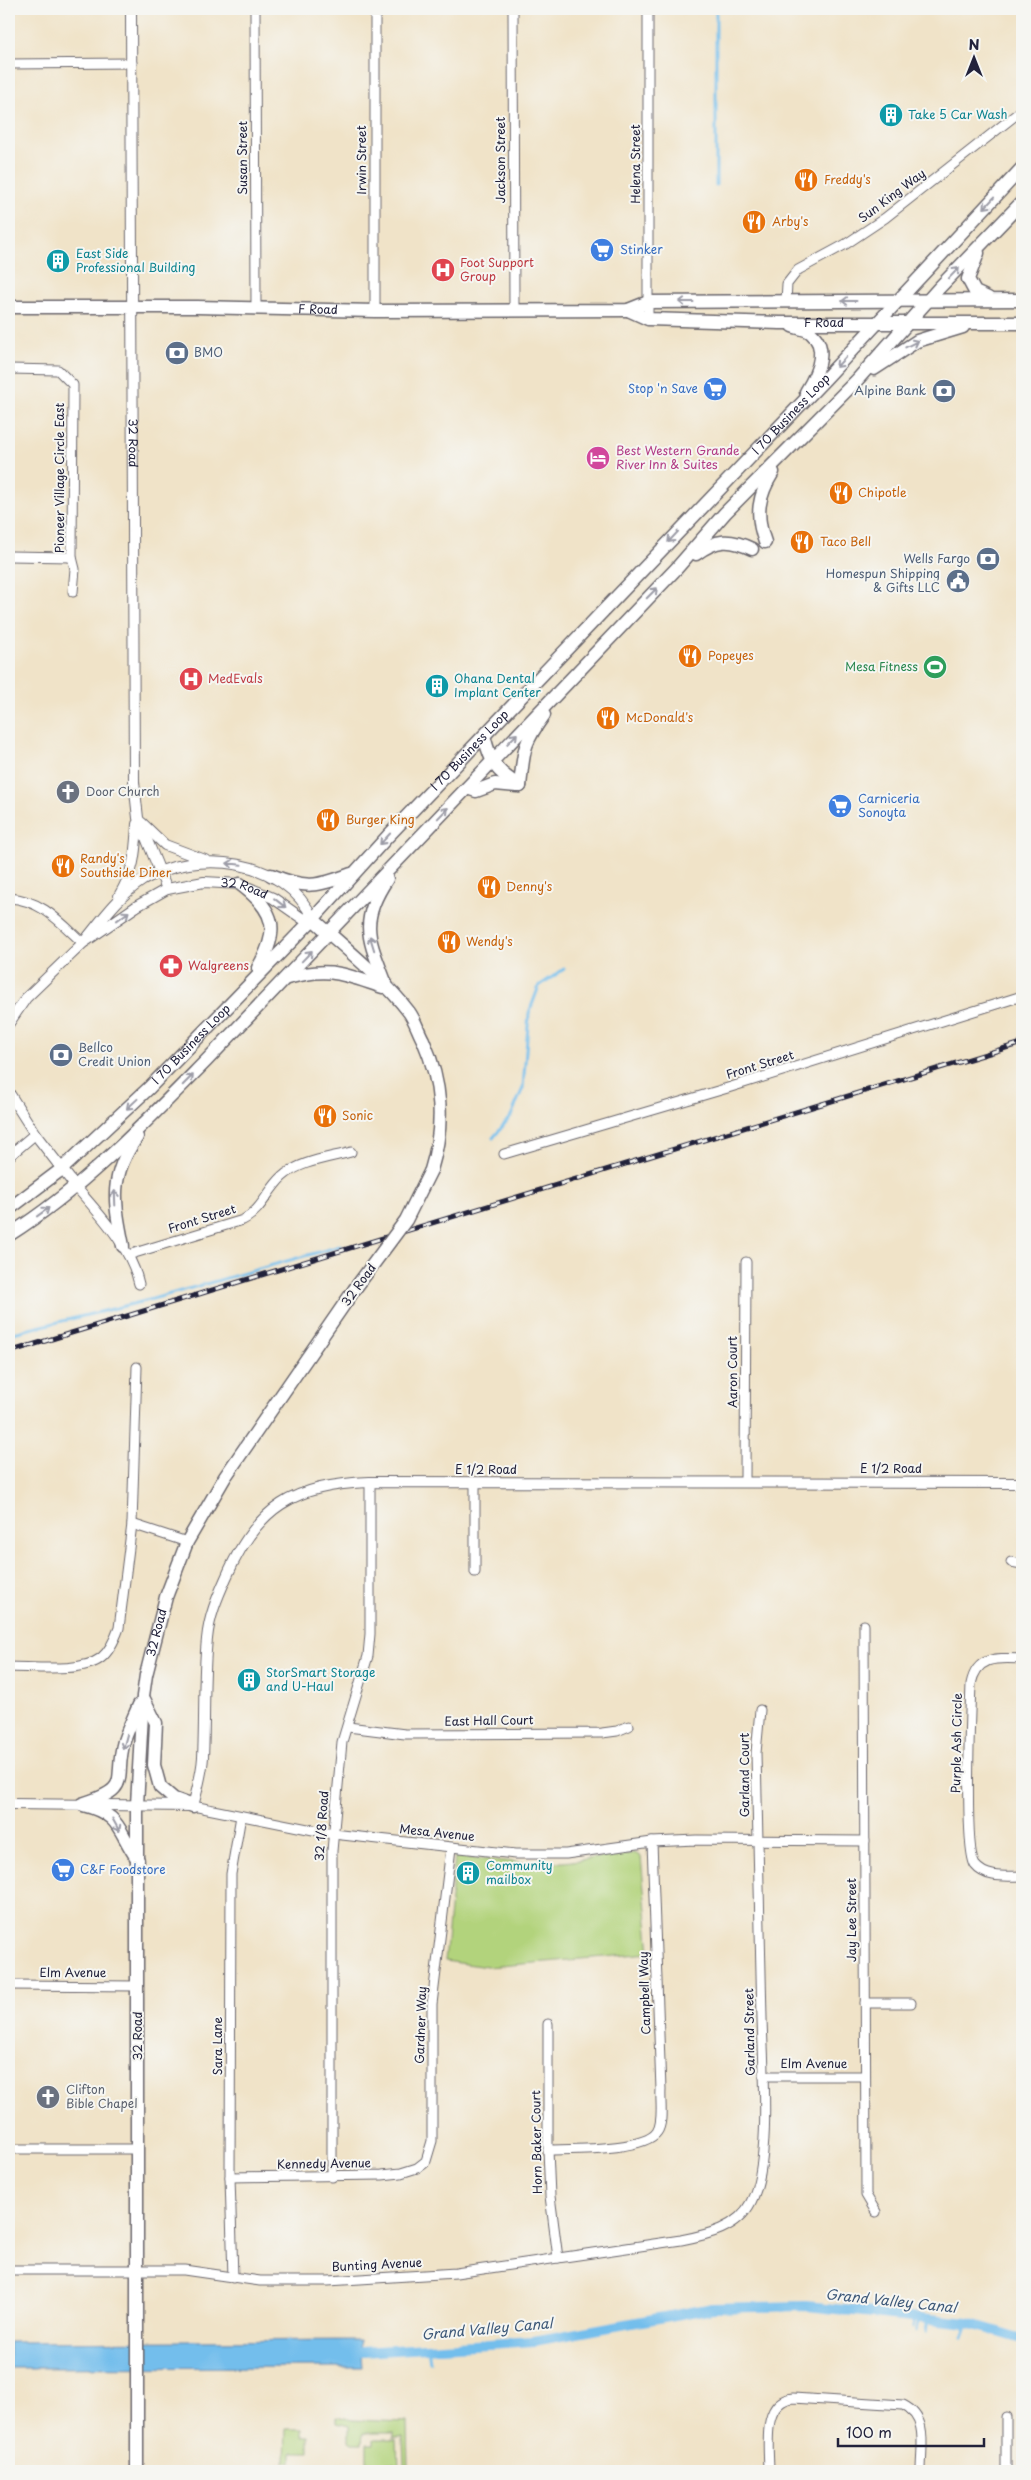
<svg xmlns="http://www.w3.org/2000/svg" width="1031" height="2480" viewBox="0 0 1031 2480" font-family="'Playpen Sans',sans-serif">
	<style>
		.green { fill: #b2d37b; stroke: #6a7a5b }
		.water { fill: #73beec; stroke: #4a7094 }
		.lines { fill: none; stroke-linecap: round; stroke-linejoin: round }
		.stream { stroke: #73beec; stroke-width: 3 }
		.canal { stroke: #73beec; stroke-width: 10 }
		.minor-casing { stroke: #6a666c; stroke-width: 11 }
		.tertiary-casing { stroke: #6a666c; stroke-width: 12 }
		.primary-casing { stroke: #6a666c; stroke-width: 15 }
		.minor { stroke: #fff; stroke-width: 9 }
		.tertiary { stroke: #fff; stroke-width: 10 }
		.primary { stroke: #fff; stroke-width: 12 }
		.rail-casing { stroke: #22223b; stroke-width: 5 }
		.rail { stroke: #f6f6f2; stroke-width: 3; stroke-dasharray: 9; stroke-linecap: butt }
		.primary-bridge-casing { stroke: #6a666c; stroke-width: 15; stroke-linecap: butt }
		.primary-bridge { stroke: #fff; stroke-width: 12 }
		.oneway { stroke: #9c9ca7 }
		.labels { text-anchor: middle; stroke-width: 4; stroke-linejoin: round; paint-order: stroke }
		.culture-label { font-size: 12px; fill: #0d838f; stroke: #f6f6f2; text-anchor: start }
		.street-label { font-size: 12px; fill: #22223b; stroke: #f6f6f2 }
		.food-label { font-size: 12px; fill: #c56008; stroke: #f6f6f2; text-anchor: start }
		.shop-label { font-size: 12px; fill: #366cbe; stroke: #f6f6f2; text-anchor: start }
		.health-label { font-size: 12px; fill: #be3a42; stroke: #f6f6f2; text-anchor: start }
		.service-label { font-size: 12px; fill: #4e5e75; stroke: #f6f6f2; text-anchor: end }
		.hotel-label { font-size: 12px; fill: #b23c85; stroke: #f6f6f2; text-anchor: start }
		.leisure-label { font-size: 12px; fill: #27864d; stroke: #f6f6f2; text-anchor: end }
		.worship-label { font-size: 12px; fill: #5b616d; stroke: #f6f6f2; text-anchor: start }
		.water-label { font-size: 14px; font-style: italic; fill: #3e5979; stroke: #f6f6f2 }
	</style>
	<rect width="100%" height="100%" fill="#f6f6f2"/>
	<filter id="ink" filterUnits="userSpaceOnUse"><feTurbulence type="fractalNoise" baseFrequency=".02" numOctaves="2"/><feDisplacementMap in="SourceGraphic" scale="10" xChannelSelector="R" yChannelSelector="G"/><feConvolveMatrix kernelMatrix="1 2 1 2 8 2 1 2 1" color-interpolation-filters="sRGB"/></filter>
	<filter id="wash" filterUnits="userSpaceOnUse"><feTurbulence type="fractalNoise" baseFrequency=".0096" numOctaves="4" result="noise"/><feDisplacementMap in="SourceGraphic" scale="20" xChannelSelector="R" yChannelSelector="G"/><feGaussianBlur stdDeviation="1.12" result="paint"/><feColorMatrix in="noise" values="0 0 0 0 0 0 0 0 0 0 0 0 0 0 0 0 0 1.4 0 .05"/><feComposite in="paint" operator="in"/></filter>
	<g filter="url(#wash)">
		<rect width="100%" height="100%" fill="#f0e3c8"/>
		<g class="green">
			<polygon points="635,1853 641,1857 650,1953 488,1967 445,1961 455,1857 529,1863 564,1862"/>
			<polygon points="337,2416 352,2420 407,2422 408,2471 400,2471 400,2467 404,2467 403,2437 394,2437 394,2433 363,2433 362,2444 352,2444 349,2442 349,2426 337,2423"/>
			<polygon points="286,2429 302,2429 302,2436 309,2436 309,2452 292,2452 292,2463 285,2462"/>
			<polygon points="374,2439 397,2439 398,2471 393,2471 393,2463 373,2463 373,2466 367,2466 367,2444 374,2444"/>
		</g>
		<polygon class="water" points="360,2340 362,2367 9,2368 9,2342"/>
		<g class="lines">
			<g class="stream">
				<polyline points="716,185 716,9"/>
				<polyline points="493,1138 511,1116 523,1088 529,1013 539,986 564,969"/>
				<polyline points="9,1334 149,1300 340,1246"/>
				<polyline points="912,2328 914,2317"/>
				<polyline points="916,2331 918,2318"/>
				<polyline points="926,2332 928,2319"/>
				<polyline points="963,2337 968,2323"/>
				<polyline points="428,2348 430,2362"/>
			</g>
			<polyline class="canal" points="347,2353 534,2341 713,2308 807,2306 968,2323 1022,2339"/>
		</g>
	</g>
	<g filter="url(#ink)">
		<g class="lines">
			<g class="minor-casing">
				<g id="minor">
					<polyline points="255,9 256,308"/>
					<polyline points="513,9 514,311"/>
					<polyline points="648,9 648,319"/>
					<polyline points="9,64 132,63"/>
					<polyline points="786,301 787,284 798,270 846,244 885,218 1022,110"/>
					<polyline points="375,311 375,9"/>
					<polyline points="9,369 58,370 73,385 72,557 75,569 73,592"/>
					<polyline points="9,556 72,557"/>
					<path d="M9,898C42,900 60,922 83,943"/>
					<polyline points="504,1154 731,1087 1022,996"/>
					<path d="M76,1187C100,1215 131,1247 139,1284"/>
					<path d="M128,1255L243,1220C262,1210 267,1191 282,1177C299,1161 329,1158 351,1152"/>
					<polyline points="745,1482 746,1262"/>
					<polyline points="475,1483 475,1572"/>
					<polyline points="132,1524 187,1542"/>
					<polyline points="1011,1562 1022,1564"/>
					<polyline points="864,1625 866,2195 876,2212"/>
					<path d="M1022,1659C998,1658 977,1655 971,1684C970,1713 964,1849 975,1865C986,1879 1007,1876 1022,1876"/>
					<path d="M9,1667C34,1667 81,1673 101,1658C110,1651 115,1639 119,1628L132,1524L137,1367"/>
					<polyline points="348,1727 405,1734 602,1733 617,1731 629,1726"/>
					<polyline points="193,1806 333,1834 515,1854 566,1854 652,1842 696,1840 865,1841"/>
					<polyline points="9,1985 138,1986"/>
					<polyline points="865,2003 911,2003"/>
					<polyline points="548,2024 548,2150 550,2196 558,2258"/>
					<polyline points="764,2076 865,2076"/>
					<polyline points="9,2149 138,2149"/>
					<path d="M548,2150C571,2149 644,2151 657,2132C664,2122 660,2102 661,2090L652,1842"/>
					<polyline points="230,2177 382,2175 401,2173 417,2168 426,2161 432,2141 432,2004 451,1848"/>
					<polyline points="332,2177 332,1851 342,1742 368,1656 370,1634 370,1482"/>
					<path d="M9,2270H184L260,2281H328L456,2273L681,2240C707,2235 738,2228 751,2202C772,2162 763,2065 762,2018C760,1930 758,1842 756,1753L760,1710"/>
					<polyline points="233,2278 230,2177 231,1874 241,1816"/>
					<polyline points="1006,2417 1006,2471"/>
					<path d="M769,2471C769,2448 761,2401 793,2398L903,2405C929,2418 921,2446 921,2471"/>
				</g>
			</g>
			<g class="tertiary-casing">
				<g id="tertiary">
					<path id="s1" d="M131,9L134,782L138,818L167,889"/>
					<polyline points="142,823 165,845 205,860"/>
					<path d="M119,896C135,869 135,854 137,824"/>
					<path id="s2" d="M9,1023L26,998L83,943L137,906L167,889L204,882L240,884L273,898L303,919H313C285,858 197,848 143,880C118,896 101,921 83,943"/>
					<polyline points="9,1093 35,1134 76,1187"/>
					<polyline points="9,1156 35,1134"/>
					<path d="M9,1804L193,1806C197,1790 202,1774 203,1757C205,1718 203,1678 207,1639C209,1617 217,1598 226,1578C257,1506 294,1485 370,1482L1022,1483"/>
				</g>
			</g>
			<g class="primary-casing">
				<g id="primary">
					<polyline points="978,253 968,279 975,292 988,298"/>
					<path id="s3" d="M9,307H197L375,311L628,310L648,302L1022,300"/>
					<path id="s4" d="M628,310L648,319L780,323H1022"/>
					<path d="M792,326C797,328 807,329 811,333C830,349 816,376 806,392"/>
					<polyline points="874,369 917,341 963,327"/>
					<path d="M765,542C755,515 758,496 773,472"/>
					<path d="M696,554C716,539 730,538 752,549"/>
					<path d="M484,736C491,763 495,771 520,786"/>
					<path d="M520,786C524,751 522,745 544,715"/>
					<polyline points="467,788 476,791 495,784 517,786"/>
					<path d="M271,875C305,889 317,887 351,874"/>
					<path d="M387,879C357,924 370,941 387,987"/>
					<path d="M240,884C276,911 280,930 258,968"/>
					<path d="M313,919C345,948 383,978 409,1012C415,1020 418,1031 423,1040C442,1083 445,1124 431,1170"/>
					<path d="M287,978C329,966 343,974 383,987"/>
					<path id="s5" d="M9,1209L62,1169L149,1088L313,919L388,836L825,379L1022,168"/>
					<path d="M9,1235C83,1188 144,1124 206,1061L676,569L725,513L857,380L939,288L1022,202"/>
					<path d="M123,1246C114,1201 109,1176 137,1137"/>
					<polyline points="144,1699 156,1723 154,1765 160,1787 174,1799 193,1806"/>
					<path d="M82,1804C134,1788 113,1780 124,1741C128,1729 134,1717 139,1705"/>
					<path d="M83,1805C122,1815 117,1830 138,1860"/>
					<path id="s6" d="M137,2471V1805L143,1696L146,1675L166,1597L187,1542L225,1477L354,1290"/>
				</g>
			</g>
			<use href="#minor" class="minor"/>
			<use href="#tertiary" class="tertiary"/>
			<use href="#primary" class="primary"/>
			<g class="rail-casing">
				<polyline id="rail" points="9,1352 1022,1043"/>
			</g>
			<use href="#rail" class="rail"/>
			<g class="primary-bridge-casing">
				<polyline id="primary-bridge" points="354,1290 406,1220 431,1170"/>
			</g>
			<use href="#primary-bridge" class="primary-bridge"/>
		</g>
		<defs><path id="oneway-shaft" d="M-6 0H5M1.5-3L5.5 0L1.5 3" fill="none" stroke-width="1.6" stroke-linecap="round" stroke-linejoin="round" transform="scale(1.25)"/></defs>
		<g class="oneway">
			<use href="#oneway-shaft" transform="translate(989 203) rotate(133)"/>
			<use href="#oneway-shaft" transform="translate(954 273) rotate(-46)"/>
			<use href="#oneway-shaft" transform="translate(849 301) rotate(180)"/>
			<use href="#oneway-shaft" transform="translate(686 302) rotate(180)"/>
			<use href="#oneway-shaft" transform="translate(912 344) rotate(-27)"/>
			<use href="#oneway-shaft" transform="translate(841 362) rotate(133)"/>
			<use href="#oneway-shaft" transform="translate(673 537) rotate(133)"/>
			<use href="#oneway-shaft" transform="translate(652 593) rotate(-45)"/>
			<use href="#oneway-shaft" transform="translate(512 739) rotate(-46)"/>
			<use href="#oneway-shaft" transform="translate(443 813) rotate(-46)"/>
			<use href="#oneway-shaft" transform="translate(385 839) rotate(133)"/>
			<use href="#oneway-shaft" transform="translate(234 864) rotate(-174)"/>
			<use href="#oneway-shaft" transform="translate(280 903) rotate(38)"/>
			<use href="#oneway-shaft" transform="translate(123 916) rotate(-36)"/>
			<use href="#oneway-shaft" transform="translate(372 943) rotate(-107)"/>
			<use href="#oneway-shaft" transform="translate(307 956) rotate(-46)"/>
			<use href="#oneway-shaft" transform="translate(188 1080) rotate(-45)"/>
			<use href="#oneway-shaft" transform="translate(132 1104) rotate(137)"/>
			<use href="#oneway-shaft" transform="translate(115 1198) rotate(-92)"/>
			<use href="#oneway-shaft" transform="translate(43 1212) rotate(-36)"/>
			<use href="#oneway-shaft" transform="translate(125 1742) rotate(105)"/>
			<use href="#oneway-shaft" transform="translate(116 1825) rotate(61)"/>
		</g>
	</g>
	<defs>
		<g id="building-disc" transform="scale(1.25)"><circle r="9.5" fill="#0f9aa8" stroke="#f6f6f2"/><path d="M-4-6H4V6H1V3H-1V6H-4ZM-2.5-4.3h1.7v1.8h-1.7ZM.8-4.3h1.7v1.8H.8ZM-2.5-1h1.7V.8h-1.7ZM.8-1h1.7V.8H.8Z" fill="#fff"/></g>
		<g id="restaurant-disc" transform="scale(1.25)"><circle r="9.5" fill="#e8710a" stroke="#f6f6f2"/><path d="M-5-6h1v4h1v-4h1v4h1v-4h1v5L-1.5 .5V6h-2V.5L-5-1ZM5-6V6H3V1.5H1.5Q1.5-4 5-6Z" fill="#fff"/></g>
		<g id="supermarket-disc" transform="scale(1.25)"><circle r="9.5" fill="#3f7fe0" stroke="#f6f6f2"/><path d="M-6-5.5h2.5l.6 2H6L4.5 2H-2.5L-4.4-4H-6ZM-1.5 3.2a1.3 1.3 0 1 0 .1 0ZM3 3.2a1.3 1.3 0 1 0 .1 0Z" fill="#fff"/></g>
		<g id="hospital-disc" transform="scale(1.25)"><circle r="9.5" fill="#e0444e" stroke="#f6f6f2"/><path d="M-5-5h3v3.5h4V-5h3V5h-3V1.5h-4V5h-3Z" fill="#fff"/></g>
		<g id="bank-disc" transform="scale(1.25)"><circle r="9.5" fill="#5c6f8a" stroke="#f6f6f2"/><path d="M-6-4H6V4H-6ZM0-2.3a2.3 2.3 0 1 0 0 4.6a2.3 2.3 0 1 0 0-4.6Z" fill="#fff"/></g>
		<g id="hotel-disc" transform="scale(1.25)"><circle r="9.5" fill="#d1479c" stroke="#f6f6f2"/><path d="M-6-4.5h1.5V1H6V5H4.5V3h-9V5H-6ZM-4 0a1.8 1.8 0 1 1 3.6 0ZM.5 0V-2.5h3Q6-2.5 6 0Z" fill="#fff"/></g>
		<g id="civic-disc" transform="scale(1.25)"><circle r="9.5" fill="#5c6f8a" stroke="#f6f6f2"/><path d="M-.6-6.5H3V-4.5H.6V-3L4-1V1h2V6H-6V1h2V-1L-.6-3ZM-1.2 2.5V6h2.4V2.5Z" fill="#fff"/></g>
		<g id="stadium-disc" transform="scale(1.25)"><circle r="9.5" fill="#2e9e5b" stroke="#f6f6f2"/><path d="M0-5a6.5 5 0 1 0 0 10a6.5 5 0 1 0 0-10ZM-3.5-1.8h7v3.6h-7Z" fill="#fff"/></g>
		<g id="church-disc" transform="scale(1.25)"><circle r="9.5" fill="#6b7280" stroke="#f6f6f2"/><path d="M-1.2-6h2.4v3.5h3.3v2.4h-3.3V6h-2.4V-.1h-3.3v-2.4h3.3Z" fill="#fff"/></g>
		<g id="pharmacy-disc" transform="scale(1.25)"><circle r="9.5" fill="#e0444e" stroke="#f6f6f2"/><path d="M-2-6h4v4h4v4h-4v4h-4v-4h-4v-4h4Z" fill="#fff"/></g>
	</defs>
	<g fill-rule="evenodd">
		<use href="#building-disc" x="891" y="115"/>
		<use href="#restaurant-disc" x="806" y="180"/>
		<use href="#restaurant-disc" x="754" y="222"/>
		<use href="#supermarket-disc" x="602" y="250"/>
		<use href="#building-disc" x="58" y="261"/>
		<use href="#hospital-disc" x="443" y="270"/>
		<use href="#bank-disc" x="177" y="353"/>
		<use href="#supermarket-disc" x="715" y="389"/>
		<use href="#bank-disc" x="944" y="391"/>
		<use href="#hotel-disc" x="598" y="458"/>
		<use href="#restaurant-disc" x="841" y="493"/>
		<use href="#restaurant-disc" x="802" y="542"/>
		<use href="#bank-disc" x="988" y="559"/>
		<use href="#civic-disc" x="958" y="581"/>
		<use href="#restaurant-disc" x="690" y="656"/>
		<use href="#stadium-disc" x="935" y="667"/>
		<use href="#hospital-disc" x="191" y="679"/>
		<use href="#building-disc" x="437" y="686"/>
		<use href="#restaurant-disc" x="608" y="718"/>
		<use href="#church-disc" x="68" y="792"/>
		<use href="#supermarket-disc" x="840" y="806"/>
		<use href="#restaurant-disc" x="328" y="820"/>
		<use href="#restaurant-disc" x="63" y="866"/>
		<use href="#restaurant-disc" x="489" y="887"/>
		<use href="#restaurant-disc" x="449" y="942"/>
		<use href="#pharmacy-disc" x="171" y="966"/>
		<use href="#bank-disc" x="61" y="1055"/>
		<use href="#restaurant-disc" x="325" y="1116"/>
		<use href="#building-disc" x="249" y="1680"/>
		<use href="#supermarket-disc" x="63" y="1870"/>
		<use href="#building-disc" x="468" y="1873"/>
		<use href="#church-disc" x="48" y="2097"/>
	</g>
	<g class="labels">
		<g class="culture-label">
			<text x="908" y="119">Take 5 Car Wash</text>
			<text x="76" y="258">East Side<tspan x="76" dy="14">Professional Building</tspan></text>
			<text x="454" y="683">Ohana Dental<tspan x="454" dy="14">Implant Center</tspan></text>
			<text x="266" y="1677">StorSmart Storage<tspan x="266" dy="14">and U-Haul</tspan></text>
			<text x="486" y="1870">Community<tspan x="486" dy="14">mailbox</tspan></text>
		</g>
		<g class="street-label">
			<text transform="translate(243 158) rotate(-90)" y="4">Susan Street</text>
			<text transform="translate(362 160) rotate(-90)" y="4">Irwin Street</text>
			<text transform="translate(501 160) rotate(-90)" y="4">Jackson Street</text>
			<text transform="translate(636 164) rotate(-90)" y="4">Helena Street</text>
			<text transform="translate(892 196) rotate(-37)" y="4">Sun King Way</text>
			<text dy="4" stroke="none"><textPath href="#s3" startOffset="309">F Road</textPath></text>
			<text dy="4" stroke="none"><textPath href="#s4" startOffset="198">F Road</textPath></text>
			<text dy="4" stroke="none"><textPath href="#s5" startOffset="1116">I 70 Business Loop</textPath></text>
			<text dy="4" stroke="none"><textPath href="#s1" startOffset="434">32 Road</textPath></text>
			<text transform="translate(60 478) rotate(-90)" y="4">Pioneer Village Circle East</text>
			<text dy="4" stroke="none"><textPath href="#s5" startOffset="651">I 70 Business Loop</textPath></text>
			<text dy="4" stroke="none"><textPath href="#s2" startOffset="288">32 Road</textPath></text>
			<text dy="4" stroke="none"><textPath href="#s5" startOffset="246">I 70 Business Loop</textPath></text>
			<text transform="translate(760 1065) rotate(-17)" y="4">Front Street</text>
			<text transform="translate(202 1219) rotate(-17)" y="4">Front Street</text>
			<text transform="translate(359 1285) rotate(-54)" y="4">32 Road</text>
			<text transform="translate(733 1372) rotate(-90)" y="4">Aaron Court</text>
			<text x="891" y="1473">E 1/2 Road</text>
			<text x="486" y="1474">E 1/2 Road</text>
			<text dy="4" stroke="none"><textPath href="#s6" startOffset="840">32 Road</textPath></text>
			<text transform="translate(489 1721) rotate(-1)" y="4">East Hall Court</text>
			<text transform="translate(957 1743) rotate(-89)" y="4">Purple Ash Circle</text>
			<text transform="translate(745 1775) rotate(-90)" y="4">Garland Court</text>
			<text transform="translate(322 1826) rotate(-86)" y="4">32 1/8 Road</text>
			<text transform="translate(437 1833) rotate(6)" y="4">Mesa Avenue</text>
			<text transform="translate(852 1920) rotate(-90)" y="4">Jay Lee Street</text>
			<text x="73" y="1977">Elm Avenue</text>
			<text transform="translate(645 1993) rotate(-92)" y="4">Campbell Way</text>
			<text transform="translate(421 2025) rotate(-88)" y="4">Gardner Way</text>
			<text transform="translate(750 2032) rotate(-91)" y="4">Garland Street</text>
			<text transform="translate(138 2036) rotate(-90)" y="4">32 Road</text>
			<text transform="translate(218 2046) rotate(-90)" y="4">Sara Lane</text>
			<text x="814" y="2068">Elm Avenue</text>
			<text transform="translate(537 2142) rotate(-91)" y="4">Horn Baker Court</text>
			<text transform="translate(324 2164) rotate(-1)" y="4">Kennedy Avenue</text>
			<text transform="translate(377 2265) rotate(-3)" y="4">Bunting Avenue</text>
		</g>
		<g class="food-label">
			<text x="824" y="184">Freddy's</text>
			<text x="772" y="226">Arby's</text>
			<text x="858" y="497">Chipotle</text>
			<text x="820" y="546">Taco Bell</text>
			<text x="708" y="660">Popeyes</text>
			<text x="626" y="722">McDonald's</text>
			<text x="346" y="824">Burger King</text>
			<text x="80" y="863">Randy's<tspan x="80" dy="14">Southside Diner</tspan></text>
			<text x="506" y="891">Denny's</text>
			<text x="466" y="946">Wendy's</text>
			<text x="342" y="1120">Sonic</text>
		</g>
		<g class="shop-label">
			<text x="620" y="254">Stinker</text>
			<text x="698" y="393" text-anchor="end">Stop 'n Save</text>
			<text x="858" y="803">Carniceria<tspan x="858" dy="14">Sonoyta</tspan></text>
			<text x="80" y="1874">C&amp;F Foodstore</text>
		</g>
		<g class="health-label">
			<text x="460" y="267">Foot Support<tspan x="460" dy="14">Group</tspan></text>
			<text x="208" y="683">MedEvals</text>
			<text x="188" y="970">Walgreens</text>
		</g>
		<g class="service-label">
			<text x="194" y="357" text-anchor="start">BMO</text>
			<text x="926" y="395">Alpine Bank</text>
			<text x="970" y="563">Wells Fargo</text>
			<text x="940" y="578">Homespun Shipping<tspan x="940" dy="14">&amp; Gifts LLC</tspan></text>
			<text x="78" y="1052" text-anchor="start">Bellco<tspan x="78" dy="14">Credit Union</tspan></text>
		</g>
		<g class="hotel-label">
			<text x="616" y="455">Best Western Grande<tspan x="616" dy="14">River Inn &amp; Suites</tspan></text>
		</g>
		<g class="leisure-label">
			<text x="918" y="671">Mesa Fitness</text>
		</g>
		<g class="worship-label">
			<text x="86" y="796">Door Church</text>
			<text x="66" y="2094">Clifton<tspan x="66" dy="14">Bible Chapel</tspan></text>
		</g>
		<g class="water-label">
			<text transform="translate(891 2301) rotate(6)" y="5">Grand Valley Canal</text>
			<text transform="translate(487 2329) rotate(-5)" y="5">Grand Valley Canal</text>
		</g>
	</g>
	<rect width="1031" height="2480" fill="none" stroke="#f6f6f2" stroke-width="30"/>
	<g transform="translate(974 58)" stroke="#f6f6f2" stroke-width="4" paint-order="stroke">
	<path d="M0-4L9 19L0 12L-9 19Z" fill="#22223b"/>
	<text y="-8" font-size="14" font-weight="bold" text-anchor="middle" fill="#22223b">N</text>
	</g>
	<path d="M838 2438v8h146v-8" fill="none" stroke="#22223b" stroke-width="2.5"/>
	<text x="846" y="2438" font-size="15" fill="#22223b" stroke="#f6f6f2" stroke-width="4" paint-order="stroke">100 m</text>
</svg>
